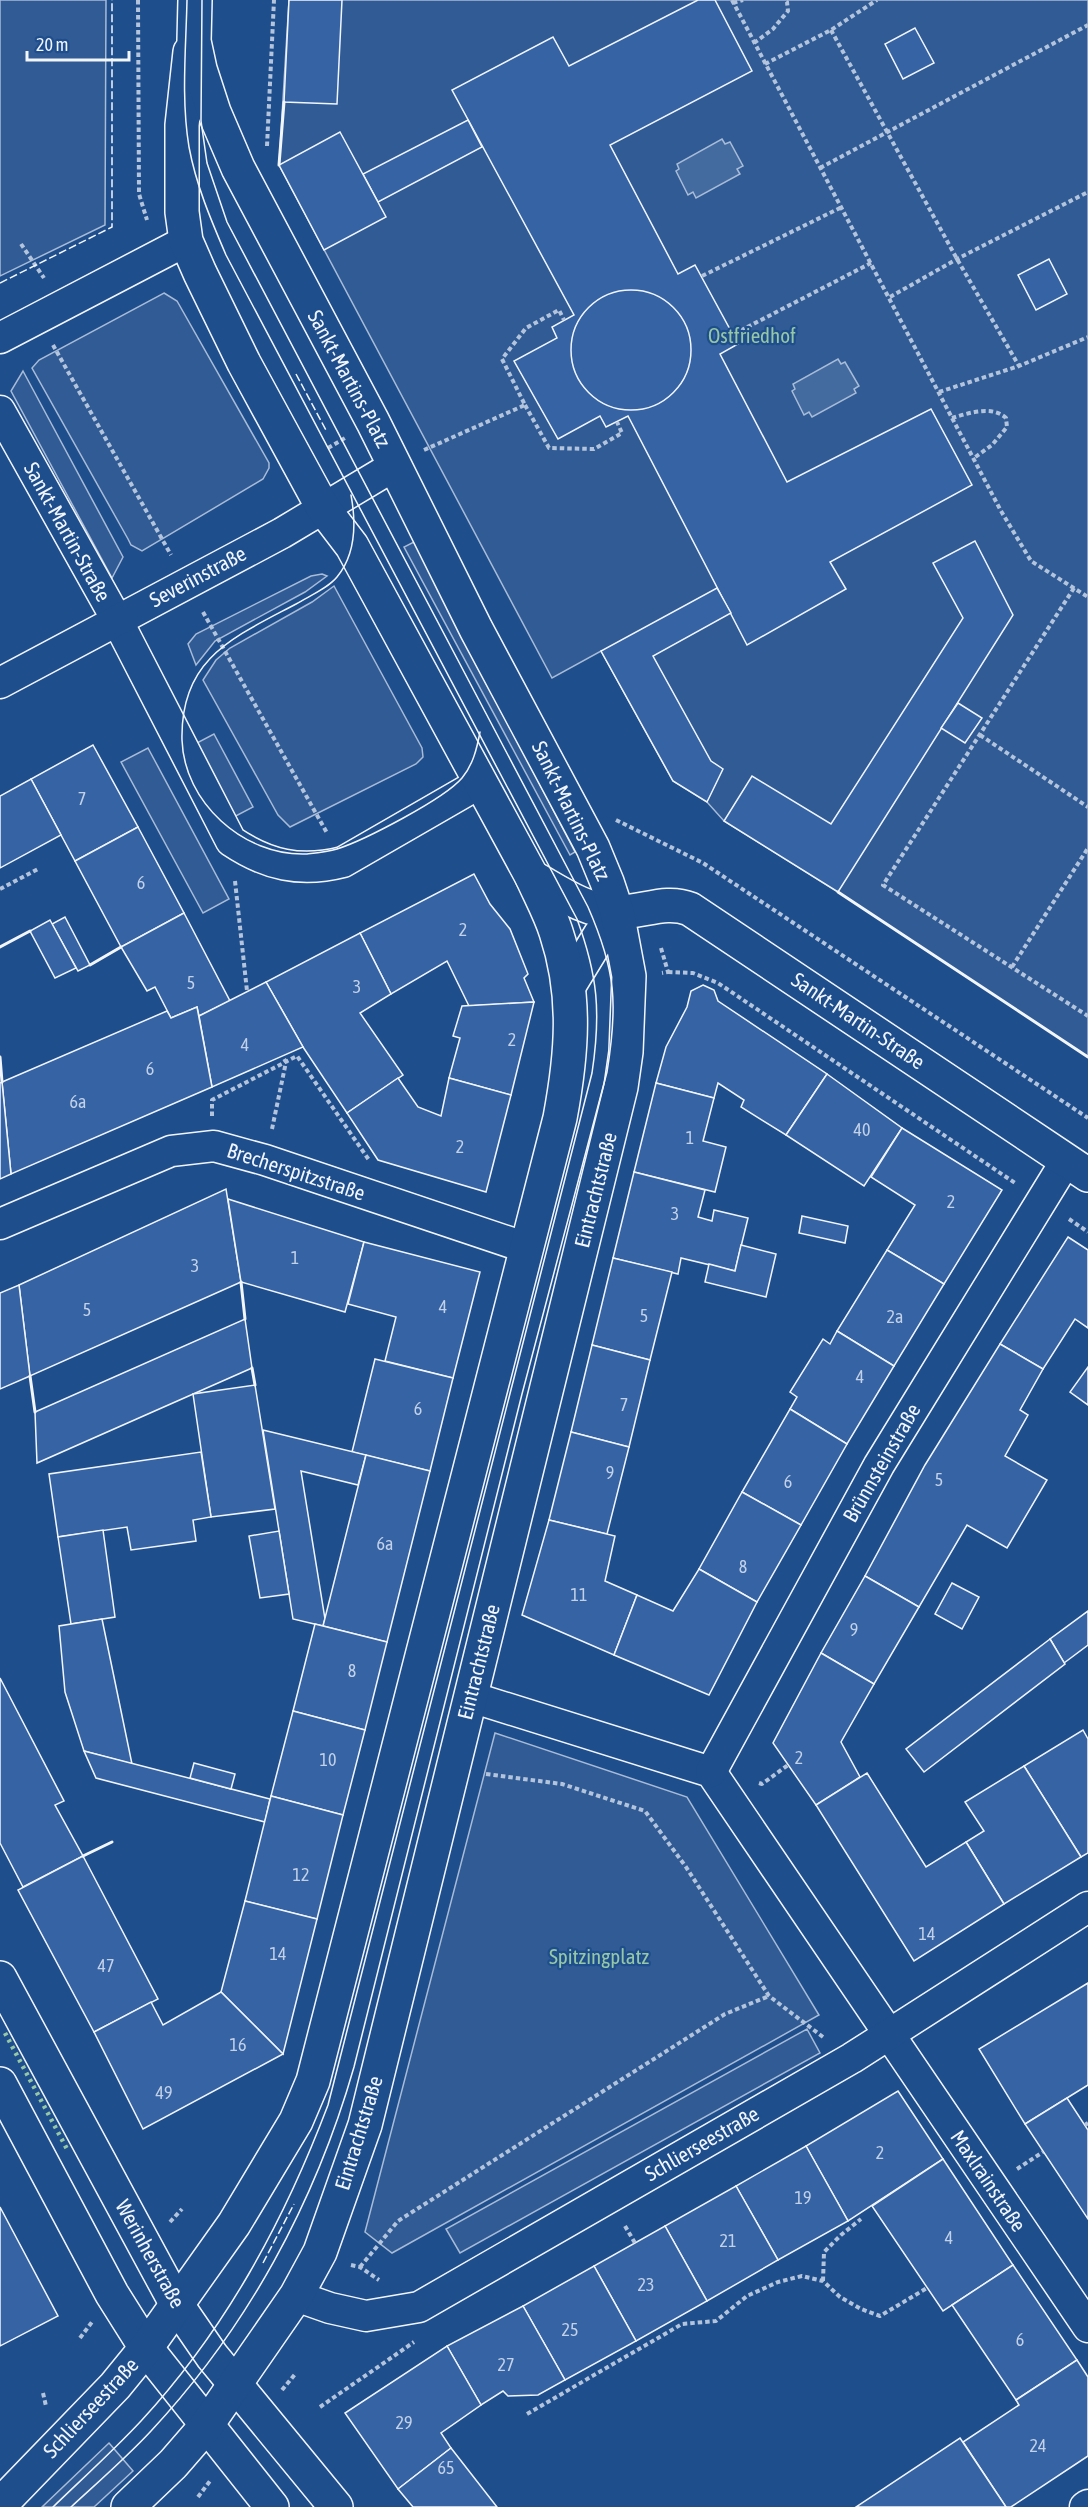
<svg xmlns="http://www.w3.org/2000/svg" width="1088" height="2507" viewBox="0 0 1088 2507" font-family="'Asap Condensed',sans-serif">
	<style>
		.built { fill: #305b95; stroke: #a8bbd7; stroke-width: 1.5 }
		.water { fill: #446ba0; stroke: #a8bbd7; stroke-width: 1.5 }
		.building { fill: #3563a3; stroke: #f2f6ff; stroke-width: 1.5 }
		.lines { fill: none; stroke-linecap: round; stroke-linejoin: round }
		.street-casing { stroke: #f2f6ff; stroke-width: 33 }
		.secondary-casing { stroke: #f2f6ff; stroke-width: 36 }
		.path { stroke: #b3c4dc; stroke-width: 4; stroke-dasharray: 4.5 3; stroke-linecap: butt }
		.street { stroke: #1f4e8c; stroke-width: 30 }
		.secondary { stroke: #1f4e8c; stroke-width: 33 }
		.tram { stroke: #f2f6ff; stroke-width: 1.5 }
		.hedge { stroke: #97c8a6; stroke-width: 4.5; stroke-dasharray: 3 4.5; stroke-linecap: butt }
		.fence { stroke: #f2f6ff; stroke-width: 1.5; stroke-dasharray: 8 3; stroke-linecap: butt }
		.wall { stroke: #f2f6ff; stroke-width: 3 }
		.labels { text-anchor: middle; stroke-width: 4.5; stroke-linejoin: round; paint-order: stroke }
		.number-label { font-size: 18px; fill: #c3d1e8 }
		.park-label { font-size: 21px; fill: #97c8a6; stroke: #1f4e8c }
		.street-label { font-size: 21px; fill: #f2f6ff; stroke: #1f4e8c }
	</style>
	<rect width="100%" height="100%" fill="#1f4e8c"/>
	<g class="built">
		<polygon points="0,0 106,0 105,225 0,276"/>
		<polygon points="289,0 1088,0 1088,1057 838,892 724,821 707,802 673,781 601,651 552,678 279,165"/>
		<polygon points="164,293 177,301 269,463 269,468 263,479 142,551 131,545 128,539 32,368 39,360"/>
		<polygon points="23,371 123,557 112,578 11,391"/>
		<polygon points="414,542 575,852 570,855 404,547"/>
		<polygon points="322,574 327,576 305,592 215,641 196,665 188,644 196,634 311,576"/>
		<polygon points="334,586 422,748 423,757 416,764 290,827 278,815 203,680 216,660 230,648 312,602"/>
		<polygon points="214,734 253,807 232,818 193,745"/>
		<polygon points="148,748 229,899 203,913 121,762"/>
		<polygon points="495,1733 687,1797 819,2015 392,2253 365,2232"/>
		<polygon points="807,2029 820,2053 460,2253 446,2229"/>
		<polygon points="109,2443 133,2471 94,2507 42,2507"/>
	</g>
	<g class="water">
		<polygon points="722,139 725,144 730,142 743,166 737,169 740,174 696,198 693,192 688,195 676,171 679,169 677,164"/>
		<polygon points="838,359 841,364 845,362 859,386 854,389 856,393 812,417 809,412 804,415 792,391 795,389 793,384"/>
	</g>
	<g class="building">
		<polygon points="289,0 342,0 337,104 284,102"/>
		<polygon points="698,0 715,0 752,71 610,145 678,274 695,265 738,344 720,354 787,482 931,409 972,485 830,562 846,589 747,645 628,416 606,427 600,416 558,439 514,361 557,338 552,327 574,315 452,90 553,37 569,66"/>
		<polygon points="915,28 934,63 903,79 885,44"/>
		<polygon points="468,120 482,147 378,202 363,174"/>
		<polygon points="340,132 386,217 324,250 279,165"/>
		<polygon points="1049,259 1067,294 1036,310 1018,275"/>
		<circle cx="631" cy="350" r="60"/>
		<polygon points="975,541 1013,615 838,892 724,821 752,776 831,824 963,618 933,563"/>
		<polygon points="717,588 731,613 653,656 711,761 723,769 707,802 673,781 601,651"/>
		<polygon points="958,703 982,718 965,743 941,728"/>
		<polygon points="93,745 138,827 75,861 31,779"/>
		<polygon points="31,779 61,835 0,868 0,796"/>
		<polygon points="138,827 184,913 121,947 75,861"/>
		<polygon points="474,874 490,904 510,929 528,974 524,978 534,1002 469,1006 447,961 391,994 360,933"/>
		<polygon points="184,913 230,1001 199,1016 197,1007 171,1018 155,987 147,991 121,947"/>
		<polygon points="65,917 90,965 78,971 52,924"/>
		<polygon points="50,920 76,968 55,978 30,931"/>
		<polygon points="360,933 391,994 360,1013 403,1075 347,1113 303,1047 266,982"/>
		<polygon points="266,982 303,1047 212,1087 199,1016"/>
		<polygon points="703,985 714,990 718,1001 827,1074 786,1135 741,1107 744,1100 718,1083 714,1098 656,1083 666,1047 687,1007 691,991"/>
		<polygon points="534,1002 511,1095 449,1078 460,1038 453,1036 462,1006"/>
		<polygon points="197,1007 212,1087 11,1174 2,1082 167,1011 171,1018"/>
		<polygon points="827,1074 902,1128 864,1186 786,1135"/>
		<polygon points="398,1078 418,1107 441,1116 449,1078 511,1095 486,1192 378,1160 347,1113"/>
		<polygon points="2,1082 11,1174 0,1179 0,1083"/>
		<polygon points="656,1083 714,1098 703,1141 726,1147 715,1192 634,1172"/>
		<polygon points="902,1128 1002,1190 944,1284 887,1250 915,1205 871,1177"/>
		<polygon points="634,1172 705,1190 698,1217 712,1221 714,1210 748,1218 735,1271 681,1258 678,1274 613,1258"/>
		<polygon points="226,1189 241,1282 30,1376 19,1285"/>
		<polygon points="228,1199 364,1242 345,1312 241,1282"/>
		<polygon points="802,1216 848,1226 845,1243 799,1233"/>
		<polygon points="1068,1237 1088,1250 1088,1328 1075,1319 1043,1369 1000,1344"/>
		<polygon points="364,1242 480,1272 453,1378 385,1361 396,1317 348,1304"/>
		<polygon points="741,1245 776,1254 766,1297 705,1282 709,1264 735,1271"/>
		<polygon points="887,1250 944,1284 894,1366 837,1331"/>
		<polygon points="613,1258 672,1272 650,1360 592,1345"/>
		<polygon points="19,1285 30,1376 0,1389 0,1293"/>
		<polygon points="245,1319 252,1368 37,1463 35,1412"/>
		<polygon points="837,1331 894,1366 847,1444 790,1409 797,1397 790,1392 823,1339 830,1344"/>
		<polygon points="1000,1344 1043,1369 1020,1410 1028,1415 1005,1456 1047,1480 1007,1548 967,1525 919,1607 865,1576 925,1465"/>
		<polygon points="592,1345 650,1360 629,1447 571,1432"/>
		<polygon points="375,1359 453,1378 430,1471 352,1452"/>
		<polygon points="1088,1367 1088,1405 1070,1392"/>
		<polygon points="255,1385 275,1509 211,1517 193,1394"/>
		<polygon points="790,1409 847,1444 801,1525 742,1492"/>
		<polygon points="263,1430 366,1455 358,1485 301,1471 325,1619 323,1626 293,1619"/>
		<polygon points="571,1432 629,1447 607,1534 549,1520"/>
		<polygon points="201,1452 211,1517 193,1520 196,1541 131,1550 127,1527 58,1537 49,1474"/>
		<polygon points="366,1455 430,1471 387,1642 323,1626"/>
		<polygon points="742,1492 801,1525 757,1602 699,1569"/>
		<polygon points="549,1520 615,1536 605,1581 637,1595 614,1655 522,1615"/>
		<polygon points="103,1530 115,1617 71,1624 58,1537"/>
		<polygon points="279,1531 289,1594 260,1598 249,1536"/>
		<polygon points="699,1569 757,1602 709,1695 614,1655 637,1595 673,1611"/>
		<polygon points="865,1576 919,1607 874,1684 821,1653"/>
		<polygon points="952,1583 979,1597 962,1629 935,1614"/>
		<polygon points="1088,1611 1088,1645 1064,1663 1050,1639"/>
		<polygon points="102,1619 132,1764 84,1751 65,1692 59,1626"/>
		<polygon points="315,1624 387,1642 365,1730 293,1711"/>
		<polygon points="1050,1639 1065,1664 924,1772 906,1749"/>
		<polygon points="821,1653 874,1684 841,1742 860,1777 816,1805 773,1743"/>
		<polygon points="0,1678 64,1801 55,1805 83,1856 23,1887 0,1843"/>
		<polygon points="293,1711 365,1730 343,1815 271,1796"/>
		<polygon points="1083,1730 1088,1739 1088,1853 1081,1857 1024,1766"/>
		<polygon points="84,1751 270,1799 265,1822 96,1778"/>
		<polygon points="194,1763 235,1774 231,1789 190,1778"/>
		<polygon points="1024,1766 1081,1857 1004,1904 966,1842 984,1831 965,1802"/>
		<polygon points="867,1773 926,1867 966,1842 1004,1904 914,1961 816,1805"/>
		<polygon points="271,1796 343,1815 317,1919 245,1901"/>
		<polygon points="83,1856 158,1999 94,2032 18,1890"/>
		<polygon points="245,1901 317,1919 283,2054 221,1992"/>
		<polygon points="1088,1983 1088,2085 1025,2124 979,2049"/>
		<polygon points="221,1992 283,2054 143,2129 94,2032 151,2002 163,2025"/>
		<polygon points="898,2091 943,2159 848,2221 806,2146"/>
		<polygon points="1067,2098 1088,2130 1088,2219 1025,2124"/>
		<polygon points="806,2146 848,2221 778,2260 736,2186"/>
		<polygon points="943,2159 1013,2265 943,2311 872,2206"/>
		<polygon points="736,2186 778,2260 707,2301 665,2226"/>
		<polygon points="0,2207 58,2316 0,2346"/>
		<polygon points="665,2226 707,2301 636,2341 594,2266"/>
		<polygon points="1013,2265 1077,2360 1016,2400 952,2305"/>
		<polygon points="594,2266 636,2341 565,2380 523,2306"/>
		<polygon points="523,2306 565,2380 538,2395 508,2396 503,2391 481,2405 447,2346"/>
		<polygon points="447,2346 481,2405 441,2433 451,2448 398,2489 345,2413"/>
		<polygon points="1077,2360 1088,2377 1088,2456 1011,2507 1006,2507 963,2442 1019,2405 1016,2400"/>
		<polygon points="960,2438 1006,2507 856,2507"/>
		<polygon points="451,2448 497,2507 413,2507 398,2489"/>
	</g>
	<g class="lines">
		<g class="street-casing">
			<g id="street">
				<polyline points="0,338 186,241"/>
				<path d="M0,411L117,620L231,841C267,865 300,873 343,862L480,783"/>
				<polyline points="0,683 282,533 394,466"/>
				<polyline points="0,1224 171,1151 214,1146 265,1160 527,1248"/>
				<polyline points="471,1697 711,1772 1088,2327"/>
				<polyline points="711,1772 879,1465 1066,1161"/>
				<polyline points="296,2296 330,2308 366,2316 419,2307 852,2058 1088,1907"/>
				<polyline points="1085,2507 1088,2505"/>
			</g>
		</g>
		<g class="secondary-casing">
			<g id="secondary">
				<path d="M532,877C557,891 586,912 617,912C642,913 665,899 690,909L1088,1175"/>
				<polyline points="570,984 600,935 617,912"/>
				<polyline points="0,1978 177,2305 212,2356 336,2507"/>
				<polyline points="0,2084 112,2294 146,2348 272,2507"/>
				<path d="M0,2505L115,2386L146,2348L234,2224L296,2121L313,2081L560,1118C572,1054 577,995 556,932C550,913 540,895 532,877L352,546L323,508L244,363L200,273L186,241L182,212V125L190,52"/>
				<polyline points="128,2507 173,2464 206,2426 296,2296 320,2252 365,2125 621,1087 626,1052 629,976 617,912 607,882 593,848 476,629 373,422 238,168 214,112 200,69 194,41 195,0"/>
			</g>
		</g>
		<g class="path">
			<polyline points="138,0 139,194 147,220"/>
			<polyline points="732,0 1001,511 1031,561 1088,597"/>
			<polyline points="733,3 743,0"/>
			<polyline points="831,30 957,259 1019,366"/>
			<polyline points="754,43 773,29 788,11 787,2 785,0"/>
			<polyline points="765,64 831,30 877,0"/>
			<polyline points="267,146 274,0"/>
			<polyline points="820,168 1088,25"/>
			<polyline points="21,244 44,278"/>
			<polyline points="702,276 842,207"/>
			<polyline points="890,297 957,259 1088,192"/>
			<polyline points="734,334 871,263"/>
			<polyline points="53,345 171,555"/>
			<polyline points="939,392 1019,366 1088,337"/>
			<polyline points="525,405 549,448 594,449 622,433 617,422"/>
			<path d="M952,418C969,413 992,405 1006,418L1007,427L992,445L974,458"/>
			<polyline points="328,448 345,438"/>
			<polyline points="424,450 525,405 502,359 526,328 559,310 564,320"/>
			<polyline points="1074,588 883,885 1088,1016"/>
			<polyline points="203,612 327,833"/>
			<polyline points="980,735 1088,807"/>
			<polyline points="616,820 703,863 1088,1118"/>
			<polyline points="235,881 247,991"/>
			<polyline points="0,889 38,869"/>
			<polyline points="661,948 668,972 662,973"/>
			<polyline points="1012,967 1088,848"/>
			<polyline points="668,972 693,973 718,983 1015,1183"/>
			<polyline points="212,1116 212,1100 297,1056 369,1160"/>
			<polyline points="272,1129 286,1062 283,1057"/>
			<polyline points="1069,1219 1088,1232"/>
			<polyline points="486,1774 562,1784 645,1811 686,1867 769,1996 823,2037"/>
			<polyline points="759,1783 762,1784 788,1765"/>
			<polyline points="1085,2125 1088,2123"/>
			<polyline points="1017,2169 1043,2152"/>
			<polyline points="170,2222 182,2209"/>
			<polyline points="625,2226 635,2243"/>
			<polyline points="351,2265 360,2267 379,2280"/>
			<polyline points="360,2267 398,2221 725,2014 769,1996"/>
			<polyline points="823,2281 824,2252 841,2235 861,2219"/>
			<polyline points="80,2338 92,2322"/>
			<polyline points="282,2390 296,2373"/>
			<polyline points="43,2393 46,2406"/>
			<polyline points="320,2407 414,2342"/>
			<polyline points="527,2414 682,2324 716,2321 747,2296 778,2282 802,2276 823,2281 840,2297 861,2309 880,2316 927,2288"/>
			<polyline points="198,2497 210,2481"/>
		</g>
		<use href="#street" class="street"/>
		<use href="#secondary" class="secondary"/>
		<g class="tram">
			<path d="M351,495C356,522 356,554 337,577C327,589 309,596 296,604C234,637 180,658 182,740C184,802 243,856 306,854C316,853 328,852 337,849C365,840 444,799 462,778C473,765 477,748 480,732"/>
			<path d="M53,2507C83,2478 113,2451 141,2421C226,2329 284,2221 328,2105L592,1073C601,1013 598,976 577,919L226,255C211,220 196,185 189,147C181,99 186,48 187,0"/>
			<path d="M71,2507C98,2482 126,2458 151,2431C247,2328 315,2203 354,2067L522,1394L607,1072C618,1004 616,971 588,907L227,222L207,163L201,121L202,0"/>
		</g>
		<polyline class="hedge" points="5,2033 67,2149"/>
		<g class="fence">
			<polyline points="0,283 112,227 112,0"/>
			<polyline points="296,374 327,432"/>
			<polyline points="263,2263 294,2204"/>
		</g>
		<g class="wall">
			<polyline points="279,165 284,102"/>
			<polyline points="838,892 1088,1057"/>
			<polyline points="0,947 30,931"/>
			<polyline points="90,965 121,947"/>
			<polyline points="0,1057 2,1082"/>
			<polyline points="241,1282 245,1319"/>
			<polyline points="252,1368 255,1385"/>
			<polyline points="30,1376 35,1412"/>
			<polyline points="83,1856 112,1842"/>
		</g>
	</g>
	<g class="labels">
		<g class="number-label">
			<text x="82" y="805">7</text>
			<text x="141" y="889">6</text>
			<text x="463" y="936">2</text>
			<text x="191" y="989">5</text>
			<text x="357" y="993">3</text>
			<text x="512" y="1046">2</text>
			<text x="245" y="1051">4</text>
			<text x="150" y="1075">6</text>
			<text x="78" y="1108">6a</text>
			<text x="862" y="1136">40</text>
			<text x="690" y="1144">1</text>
			<text x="460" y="1153">2</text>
			<text x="951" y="1208">2</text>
			<text x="675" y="1220">3</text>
			<text x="295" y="1264">1</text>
			<text x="195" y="1272">3</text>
			<text x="443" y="1313">4</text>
			<text x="87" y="1316">5</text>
			<text x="644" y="1322">5</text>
			<text x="895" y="1323">2a</text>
			<text x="860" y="1383">4</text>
			<text x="624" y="1411">7</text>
			<text x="418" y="1415">6</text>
			<text x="610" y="1479">9</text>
			<text x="939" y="1486">5</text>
			<text x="788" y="1488">6</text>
			<text x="385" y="1550">6a</text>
			<text x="743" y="1573">8</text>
			<text x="579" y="1601">11</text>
			<text x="854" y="1636">9</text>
			<text x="352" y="1677">8</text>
			<text x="799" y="1764">2</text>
			<text x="328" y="1766">10</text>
			<text x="301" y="1881">12</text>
			<text x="927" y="1940">14</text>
			<text x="278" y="1960">14</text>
			<text x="106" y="1972">47</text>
			<text x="238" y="2051">16</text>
			<text x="164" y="2099">49</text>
			<text x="880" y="2159">2</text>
			<text x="803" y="2204">19</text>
			<text x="949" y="2244">4</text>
			<text x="728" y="2247">21</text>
			<text x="646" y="2291">23</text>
			<text x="570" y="2336">25</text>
			<text x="1020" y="2346">6</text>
			<text x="506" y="2371">27</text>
			<text x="404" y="2429">29</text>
			<text x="1038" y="2452">24</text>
			<text x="446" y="2474">65</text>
		</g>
		<g class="park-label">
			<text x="752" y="343">Ostfriedhof</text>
			<text x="599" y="1964">Spitzingplatz</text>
		</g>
		<g class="street-label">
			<text transform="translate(349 379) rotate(62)" y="7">Sankt-Martins-Platz</text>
			<text transform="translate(67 532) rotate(61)" y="7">Sankt-Martin-Straße</text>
			<text transform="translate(198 577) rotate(-28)" y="7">Severinstraße</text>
			<text transform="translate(571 811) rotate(64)" y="7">Sankt-Martins-Platz</text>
			<text transform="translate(858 1021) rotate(34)" y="7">Sankt-Martin-Straße</text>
			<text transform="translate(296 1172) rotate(18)" y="7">Brecherspitzstraße</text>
			<text transform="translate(596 1190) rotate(-76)" y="7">Eintrachtstraße</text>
			<text transform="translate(882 1463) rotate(-60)" y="7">Brünnsteinstraße</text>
			<text transform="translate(479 1662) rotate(-76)" y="7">Eintrachtstraße</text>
			<text transform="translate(359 2133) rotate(-73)" y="7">Eintrachtstraße</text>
			<text transform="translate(702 2144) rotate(-30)" y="7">Schlierseestraße</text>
			<text transform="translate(988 2181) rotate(56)" y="7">Maxlrainstraße</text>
			<text transform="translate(150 2254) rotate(61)" y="7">Werinherstraße</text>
			<text transform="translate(91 2408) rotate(-47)" y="7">Schlierseestraße</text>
		</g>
	</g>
	<path d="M27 51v9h102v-9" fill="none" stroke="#f2f6ff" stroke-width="3"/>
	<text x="36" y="51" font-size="18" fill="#f2f6ff" stroke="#1f4e8c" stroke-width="4.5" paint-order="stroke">20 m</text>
</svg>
